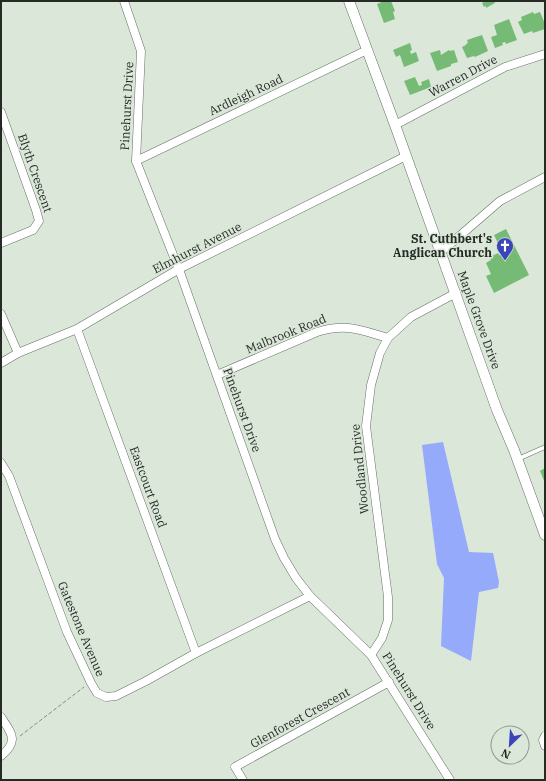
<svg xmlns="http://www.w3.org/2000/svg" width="546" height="781" viewBox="0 0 546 781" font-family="'IBM Plex Serif',serif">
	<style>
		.forest { fill: #95aafb }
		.building { fill: #75ba75 }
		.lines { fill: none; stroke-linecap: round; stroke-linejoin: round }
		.service-casing { stroke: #657165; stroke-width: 5 }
		.minor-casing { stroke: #657165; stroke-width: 9 }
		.tertiary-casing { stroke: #657165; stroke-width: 11 }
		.path { stroke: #858f85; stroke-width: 1; stroke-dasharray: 4 2; stroke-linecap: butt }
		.service { stroke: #fff; stroke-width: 4 }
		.minor { stroke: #fff; stroke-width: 8 }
		.tertiary { stroke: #fff; stroke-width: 10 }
		.labels { text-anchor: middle; stroke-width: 3; stroke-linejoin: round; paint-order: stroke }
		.street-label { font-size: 12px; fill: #252a25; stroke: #dae7d9 }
		.poi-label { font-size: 12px; font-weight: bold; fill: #252a25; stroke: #dae7d9; text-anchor: end }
	</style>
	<rect width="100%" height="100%" fill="#dae7d9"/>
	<polygon class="forest" points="443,442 469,552 493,553 499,582 498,588 479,592 471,661 441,646 444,578 437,564 422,445"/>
	<g class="building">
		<polygon points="384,1 391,1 395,11 393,12 395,19 384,23 377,4"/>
		<polygon points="484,1 494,1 495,3 486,8 486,6 484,7 482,3 484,2"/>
		<polygon points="533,12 534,14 540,12 545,24 544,25 545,29 533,33 532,31 524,34 518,22 522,20 521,17"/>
		<polygon points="509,19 517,40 506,44 505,42 502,43 503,45 495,48 491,37 497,35 494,25"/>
		<polygon points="482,35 488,51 475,57 474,56 467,58 462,47 466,45 466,44 468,43 467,40"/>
		<polygon points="410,43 412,50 410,51 411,54 416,52 419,61 404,67 400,55 396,57 393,50"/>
		<polygon points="440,50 441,55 449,50 450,51 454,50 458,62 451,64 451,66 437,71 430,53"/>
		<polygon points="415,77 419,86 422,85 421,82 429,79 431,87 410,95 404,81"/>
		<polygon points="506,229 529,275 494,293 486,276 491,274 486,263 491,260 490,257 498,253 499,255 503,253 494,235"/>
		<polygon points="545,468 545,483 540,471"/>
	</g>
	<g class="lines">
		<g class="service-casing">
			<polyline id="service" points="518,459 545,447"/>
		</g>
		<g class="minor-casing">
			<g id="minor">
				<polyline points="124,1 141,51 136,161 181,275 275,539 284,558 296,578 310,596 371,655 450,780"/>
				<polyline points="1,112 36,210 39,221 33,230 1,243"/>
				<polyline points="395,125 505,67 545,54"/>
				<polyline points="136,161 367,50"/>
				<polyline points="441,252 500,201 545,177"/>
				<polyline points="1,314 18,353"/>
				<polyline points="77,329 196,653"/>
				<polyline points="1,363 18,353 77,329 179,269 406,156"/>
				<path d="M217,375L317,332C346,323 360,330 388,338"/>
				<polyline points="1,463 9,476 67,632 91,683 97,693 106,697 116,696 146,681 196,653 310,596"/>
				<polyline points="371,655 382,638 388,620 388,597 366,426 371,385 380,353 388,338 411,317 456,293"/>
				<path d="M1,717C12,734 19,741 1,756"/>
				<polyline points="545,736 543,740 545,746"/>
				<polyline points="243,780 235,767 389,682"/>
			</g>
		</g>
		<g class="tertiary-casing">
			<polyline id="tertiary" points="349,1 395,125 497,410 514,450 545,535"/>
		</g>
		<polyline class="path" points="20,736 84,687"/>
		<use href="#service" class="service"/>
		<use href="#minor" class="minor"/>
		<use href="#tertiary" class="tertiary"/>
	</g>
	<defs>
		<g id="church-pin" transform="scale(0.9)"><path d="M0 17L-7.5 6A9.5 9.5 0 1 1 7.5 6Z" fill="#3a45b9" stroke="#dae7d9"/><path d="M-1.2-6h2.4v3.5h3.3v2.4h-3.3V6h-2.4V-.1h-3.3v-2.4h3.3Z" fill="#fff"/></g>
	</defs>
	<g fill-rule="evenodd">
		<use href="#church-pin" x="505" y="246"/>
	</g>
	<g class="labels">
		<g class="street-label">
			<text transform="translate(463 76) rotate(-28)" y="4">Warren Drive</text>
			<text transform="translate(246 95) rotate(-25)" y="4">Ardleigh Road</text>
			<text transform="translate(127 106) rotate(-87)" y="4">Pinehurst Drive</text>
			<text transform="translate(35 173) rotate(71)" y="4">Blyth Crescent</text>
			<text transform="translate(197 248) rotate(-27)" y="4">Elmhurst Avenue</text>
			<text transform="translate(479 320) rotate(70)" y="4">Maple Grove Drive</text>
			<text transform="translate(286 334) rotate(-22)" y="4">Malbrook Road</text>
			<text transform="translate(242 410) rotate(70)" y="4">Pinehurst Drive</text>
			<text transform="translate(360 469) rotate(-96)" y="4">Woodland Drive</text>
			<text transform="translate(148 487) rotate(70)" y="4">Eastcourt Road</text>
			<text transform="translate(81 629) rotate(67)" y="4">Gatestone Avenue</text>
			<text transform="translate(409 691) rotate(58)" y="4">Pinehurst Drive</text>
			<text transform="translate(300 718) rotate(-29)" y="4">Glenforest Crescent</text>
		</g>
		<g class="poi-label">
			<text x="492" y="243">St. Cuthbert's<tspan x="492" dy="14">Anglican Church</tspan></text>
		</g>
	</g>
	<rect width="546" height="781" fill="none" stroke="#252a25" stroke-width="4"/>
	<g transform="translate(510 745) rotate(205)"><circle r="19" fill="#dae7d9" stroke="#929b91"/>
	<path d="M0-3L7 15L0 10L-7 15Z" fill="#3a45b9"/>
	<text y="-6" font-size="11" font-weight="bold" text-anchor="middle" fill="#252a25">N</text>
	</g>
</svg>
